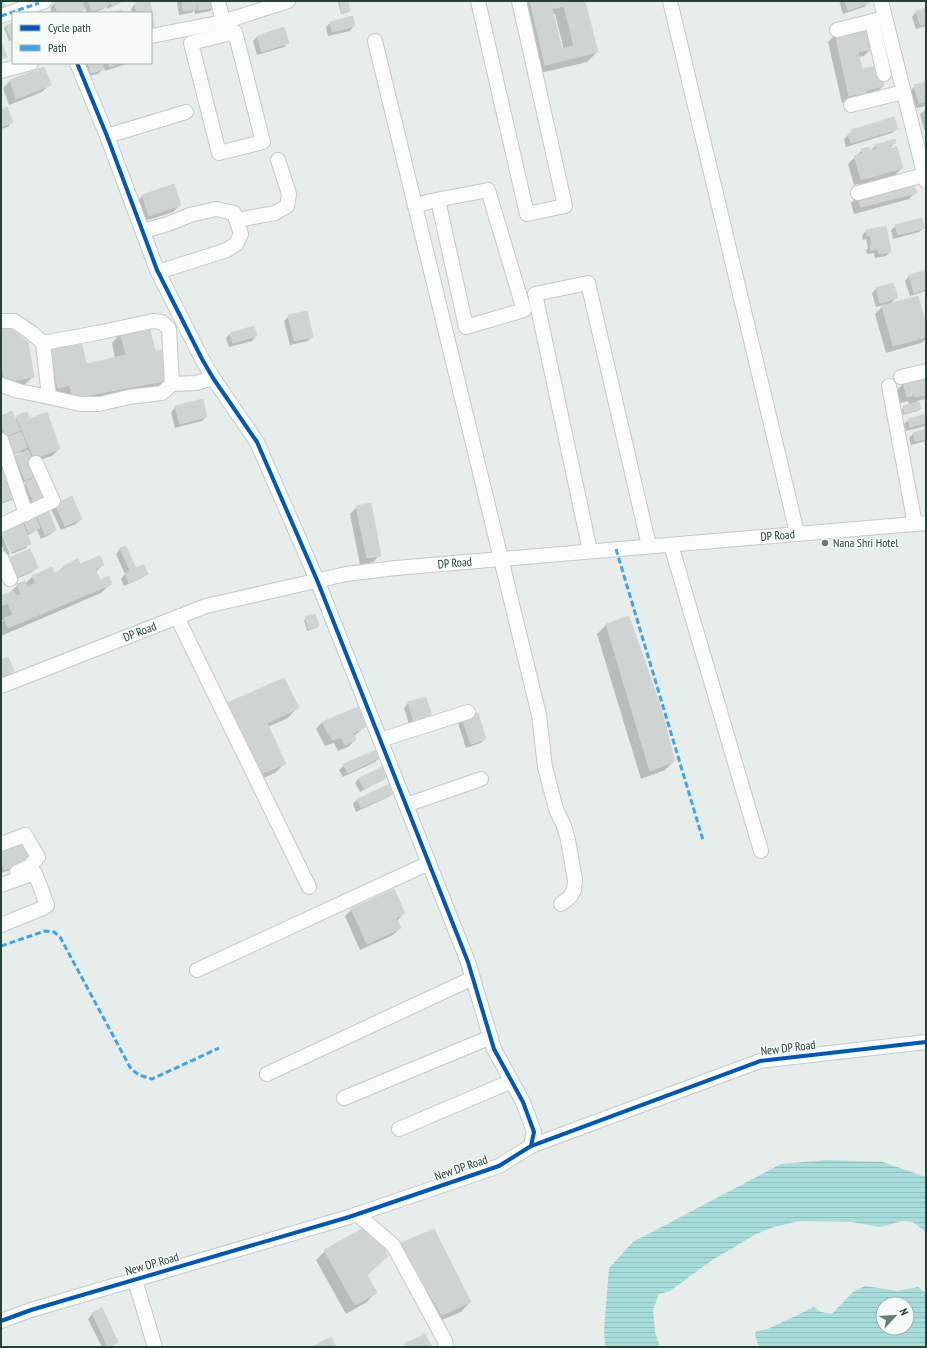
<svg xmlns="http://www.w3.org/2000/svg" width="927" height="1348" viewBox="0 0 927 1348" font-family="'PT Sans Narrow',sans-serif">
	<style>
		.water { fill: url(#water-rules); fill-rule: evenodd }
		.shadow { fill: #0003; fill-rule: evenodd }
		.building { fill: #ced4d1; stroke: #d0d6d2; fill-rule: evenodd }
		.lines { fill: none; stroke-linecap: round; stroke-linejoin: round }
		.minor-casing { stroke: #c4cac7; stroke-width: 16 }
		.minor { stroke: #fbfcfc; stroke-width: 14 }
		.quiet { stroke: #3ea4eb; stroke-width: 3; stroke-dasharray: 6 3; stroke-linecap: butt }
		.cycleway-casing { stroke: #f6fbf8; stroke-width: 6 }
		.cycleway { stroke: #0057b8; stroke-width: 4 }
		.poi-dot { fill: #687e74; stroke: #f6fbf8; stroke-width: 1.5 }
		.labels { text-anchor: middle; stroke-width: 3; stroke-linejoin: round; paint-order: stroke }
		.street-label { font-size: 12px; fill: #234334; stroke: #f6fbf8 }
		.poi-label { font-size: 12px; fill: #234334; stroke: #f6fbf8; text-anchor: start }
	</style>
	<defs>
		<pattern id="water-rules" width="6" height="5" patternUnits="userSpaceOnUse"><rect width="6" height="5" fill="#a7dedb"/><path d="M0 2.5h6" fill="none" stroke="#8fc0bd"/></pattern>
	</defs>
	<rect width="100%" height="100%" fill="#e7edea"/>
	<g class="water">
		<polygon points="828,1160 883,1162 926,1177 926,1232 913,1222 903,1221 880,1227 852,1222 799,1221 774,1227 756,1234 711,1261 670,1291 659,1294 653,1310 655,1332 660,1347 605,1347 604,1330 609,1268 633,1242 781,1164"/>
		<path d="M865,1286L897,1291L918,1287L926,1293V1347H759L755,1335L756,1331L768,1329L814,1307L821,1312L832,1314L853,1292ZM883,1304H907V1328H883Z"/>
	</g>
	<g class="shadow">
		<polygon points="61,1 81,2 124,1 107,9 106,6 103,9 93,13 87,13 85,8 80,13 52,13 50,8 55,3"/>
		<polygon points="179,1 214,1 215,6 210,11 195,14 194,10 191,13 179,15 177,2"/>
		<polygon points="338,1 347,1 349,11 347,13 341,14"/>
		<path d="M518,1H584L597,52L587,62L536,74ZM555,14L564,50L561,51L552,15Z"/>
		<polygon points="839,1 868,1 868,3 864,7 843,14"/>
		<polygon points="149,2 153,26 151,28 151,13 132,13 131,9 135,4"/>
		<polygon points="926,9 926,26 916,29 912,17 916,12"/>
		<polygon points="352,17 354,26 350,31 328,36 326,27 330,23"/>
		<polygon points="13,25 13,39 9,41 4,28 6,26"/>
		<polygon points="284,28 288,42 284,47 257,55 253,41 257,37"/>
		<polygon points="835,35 846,36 871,49 864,56 858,57 861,70 883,86 876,93 842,103 828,42"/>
		<polygon points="83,63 129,63 105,71 104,68 98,74 86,77"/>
		<polygon points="43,68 49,85 42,92 9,105 3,88 10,81"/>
		<polygon points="926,83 926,106 912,109 908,93 915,86"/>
		<polygon points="926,109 926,129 924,130 920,114"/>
		<polygon points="1,111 12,122 8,127 1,129"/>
		<polygon points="897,129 892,133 846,147 844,139 852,131"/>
		<polygon points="895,143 887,151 902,168 895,175 858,185 858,184 854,185 848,164 862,150 869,152 876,145"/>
		<polygon points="174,186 180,205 173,212 142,222 135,203 142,196"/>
		<polygon points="916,192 909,199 854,214 851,203 858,196"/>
		<polygon points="896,226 924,228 919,232 893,239 891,230"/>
		<polygon points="866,231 890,252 886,256 875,258 874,253 867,254 866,250 868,248 866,239 863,240 862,236"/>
		<polygon points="926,271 926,291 910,296 905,281 909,276"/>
		<polygon points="876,289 897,297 890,304 926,328 926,339 921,343 886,353 875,314 884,305 876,307 872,293"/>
		<polygon points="289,316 312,336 308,341 290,345 284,321"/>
		<polygon points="1,331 33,377 23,386 1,390"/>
		<polygon points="121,333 155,353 169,380 159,389 64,407 49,397 40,359 86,365 115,358 112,343"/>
		<polygon points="230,334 256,336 252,341 229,347 226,338"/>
		<polygon points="926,376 926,399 917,401 920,409 918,411 903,415 902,409 909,406 908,401 900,403 897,390 904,383"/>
		<polygon points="176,407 206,417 202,421 175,428 171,412"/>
		<polygon points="27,413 29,420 59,449 52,456 33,462 37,474 30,481 48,494 43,498 29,504 21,488 29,480 20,484 11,462 15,457 22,454 21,452 8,457 2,444 9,437 1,440 1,417 14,419"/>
		<polygon points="926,415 926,426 906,431 904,424 909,420"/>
		<polygon points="926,430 926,441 911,445 909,438 914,433"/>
		<polygon points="1,464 17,495 12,500 1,504"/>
		<polygon points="56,504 81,519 76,524 61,530 51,509"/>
		<polygon points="357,507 380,555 373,562 360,565 350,514"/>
		<polygon points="33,515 35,518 37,516 55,530 51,534 41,539 37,530 27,536 30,543 26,548 12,554 3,532 1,532"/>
		<polygon points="1,532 10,554 6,556 1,544"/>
		<polygon points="125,547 135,570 147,574 142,578 124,586 121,579 125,574 116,554 120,549"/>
		<polygon points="29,550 37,568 32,572 12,581 5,563 9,559"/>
		<polygon points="103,565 95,572 99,581 111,583 101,593 1,636 1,623 3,621 1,617 1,597 9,593 18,585 25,584 32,577 57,573 64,566"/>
		<polygon points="306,618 318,626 316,628 307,631 304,620"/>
		<polygon points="606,625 674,761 665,770 641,779 597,634"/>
		<polygon points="1,662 13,671 8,676 1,679"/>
		<polygon points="425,698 411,730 404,708 408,703"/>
		<polygon points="227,704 297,708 288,718 268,727 285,763 275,773 251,783 218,713"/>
		<polygon points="462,719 485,739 481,743 466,748 458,723"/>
		<polygon points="322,722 365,726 358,733 353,736 355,740 348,747 338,751 334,743 325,746 316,729"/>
		<polygon points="380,757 375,762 343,777 339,770 344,765"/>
		<polygon points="388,776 383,780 360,792 355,783 359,778"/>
		<polygon points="392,785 395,791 390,796 356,812 353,804 357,800"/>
		<polygon points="1,852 27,865 1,873"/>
		<polygon points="352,909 404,913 397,921 400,928 393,935 360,950 345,916"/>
		<polygon points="434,1230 470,1302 461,1312 432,1324 391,1255"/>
		<polygon points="325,1251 366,1275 376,1292 367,1302 346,1314 316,1260"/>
		<polygon points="101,1310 117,1341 110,1347 102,1347 88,1319 92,1314"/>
	</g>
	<g class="building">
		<polygon points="1,1 3,1 6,9 1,11"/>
		<polygon points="58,1 82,1 85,9 75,13 58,13 54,3"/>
		<polygon points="88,1 107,1 109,5 92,11"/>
		<polygon points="110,1 123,1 112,6"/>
		<polygon points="150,1 154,26 151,27 151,13 145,13 144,11 136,12 135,3"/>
		<polygon points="182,1 196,1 197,9 183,11"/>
		<polygon points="197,1 215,1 216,7 199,10"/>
		<polygon points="340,1 348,1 350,11 342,13"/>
		<path d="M530,1H585L598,52L545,65ZM564,6L574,46L562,49L552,9Z"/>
		<polygon points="845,1 869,1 869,3 848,10"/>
		<polygon points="926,8 926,24 920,25 916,11"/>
		<polygon points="122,10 123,13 111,13"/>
		<polygon points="353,16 355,26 332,32 330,22"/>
		<polygon points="13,23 13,39 11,39 6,26"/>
		<polygon points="284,27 289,43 262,52 257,36"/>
		<polygon points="871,29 872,49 858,52 862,69 879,65 884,86 866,90 867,92 849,96 835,34 846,32 847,35"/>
		<polygon points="1,42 7,57 1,59"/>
		<polygon points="88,63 102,63 104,69 91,73"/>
		<polygon points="108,63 122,63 110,67"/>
		<polygon points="44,67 51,85 16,99 10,80"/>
		<polygon points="926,82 926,101 919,103 914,85"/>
		<polygon points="7,107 13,122 1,127 1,110"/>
		<polygon points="894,117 898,129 851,143 848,134 852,133 851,130"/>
		<polygon points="895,139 896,143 889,145 890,149 897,147 903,168 865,179 865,178 861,179 854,156 863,154 861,149 869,147 870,151 877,149 875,145"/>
		<polygon points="913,181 917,193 861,207 857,196"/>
		<polygon points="174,184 181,205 149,216 142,195"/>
		<polygon points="922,218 925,228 898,235 895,225"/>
		<polygon points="886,226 891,252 879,254 878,249 871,250 870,245 872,244 870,235 867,236 866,230"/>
		<polygon points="926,270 926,289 914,293 909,275"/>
		<polygon points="893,283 898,298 880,303 876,288"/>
		<polygon points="918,296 926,324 926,337 893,346 882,306"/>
		<polygon points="307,311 313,337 294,341 288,315"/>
		<polygon points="149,326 155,351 163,350 170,380 73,398 70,385 58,388 49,349 81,341 86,364 126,355 120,332"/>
		<polygon points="254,326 257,336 233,343 230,333"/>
		<polygon points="10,328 28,342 34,377 5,382 1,360 1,330"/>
		<polygon points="926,375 926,395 915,397 915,395 907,397 903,382"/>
		<polygon points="203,399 207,417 180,424 175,406"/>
		<polygon points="919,402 921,409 905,413 903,406"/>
		<polygon points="12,411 20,430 6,436 1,424 1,416"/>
		<polygon points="27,412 30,419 47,412 60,449 34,458 16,416"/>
		<polygon points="926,414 926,423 910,427 908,419"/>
		<polygon points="926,429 926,439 915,441 913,433"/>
		<polygon points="21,432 27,447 13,454 6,438"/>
		<polygon points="28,450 39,474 25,480 15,456"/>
		<polygon points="3,462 18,495 3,502 1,498 1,463"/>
		<polygon points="41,476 49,494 33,501 25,482"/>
		<polygon points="72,496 82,519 65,526 55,504"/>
		<polygon points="371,503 381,556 367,558 356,506"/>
		<polygon points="48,510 56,530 45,535 37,515"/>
		<polygon points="34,513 40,528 29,533 23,518"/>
		<polygon points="22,522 31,544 11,552 1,530"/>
		<polygon points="126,546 136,568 144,565 148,574 129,583 125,573 130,571 120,548"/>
		<polygon points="30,549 38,568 17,577 9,558"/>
		<polygon points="100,556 104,565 95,569 100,580 109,576 112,584 8,628 4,618 13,615 8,603 2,605 1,596 14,591 16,596 21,594 17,584 25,581 27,587 35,583 32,576 52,567 54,573 64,569 63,566 78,559 80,564"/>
		<polygon points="315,614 319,626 309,629 305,617"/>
		<polygon points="629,616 660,705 675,761 650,771 606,624"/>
		<polygon points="8,657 14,671 1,677 1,660"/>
		<polygon points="284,678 299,708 267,723 286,764 260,774 227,703"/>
		<polygon points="426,697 433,721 415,726 408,702"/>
		<polygon points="358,707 366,727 353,733 356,740 345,745 341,737 332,740 322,722"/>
		<polygon points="478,713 486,739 471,744 462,718"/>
		<polygon points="377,750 381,757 348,773 343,764"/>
		<polygon points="384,766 389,776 364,789 359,778"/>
		<polygon points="392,783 396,792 361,808 357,799"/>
		<polygon points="26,843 32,861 4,870 1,860 1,851"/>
		<polygon points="394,889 405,913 396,918 401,928 367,944 351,909"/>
		<polygon points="362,1229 378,1235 388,1256 367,1275 377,1293 355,1305 324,1250"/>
		<polygon points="434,1229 471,1302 442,1315 399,1244"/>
		<polygon points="102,1308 118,1342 108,1347 92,1313"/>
		<polygon points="425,1334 432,1347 406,1347 404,1344"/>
		<polygon points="331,1337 336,1347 312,1347"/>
	</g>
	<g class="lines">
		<g class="minor-casing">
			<g id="minor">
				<polyline points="218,1 225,30"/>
				<polyline points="478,1 527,214 565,206 519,1"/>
				<polyline points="670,1 797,533"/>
				<polyline points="881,1 926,181"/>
				<polyline points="1,16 45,1"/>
				<polyline points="872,22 884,74"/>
				<polyline points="837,30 881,19"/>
				<polygon points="235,32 263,142 219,153 191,43"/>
				<polyline points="151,36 223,22 288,1"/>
				<polyline points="375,41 539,715 545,767 556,809 564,826 568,840 575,880 574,890 570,897 561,904"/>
				<polyline points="77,63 107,136 157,270 202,359 213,378 257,442 317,580 468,962 494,1049 523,1102 534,1132 531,1146"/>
				<polyline points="1,71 31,63"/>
				<polyline points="851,105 903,92"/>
				<polyline points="107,136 186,112"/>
				<polyline points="858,193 924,175"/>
				<polyline points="415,206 431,201 488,190 524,310 466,327 438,200"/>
				<polyline points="237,220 275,213 287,206 289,194 278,160"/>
				<polyline points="143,231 168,224 190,215 216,209 234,213 241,234 236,244 227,250 158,272"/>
				<polyline points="1,321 14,321 32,333 43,343 49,397 19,391 1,385"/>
				<polyline points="43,343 97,333 153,321 162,322 169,329 172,384 162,393 129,397 99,404 80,404 49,397"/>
				<polyline points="901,377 926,371"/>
				<polyline points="172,384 196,383 213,378"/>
				<polyline points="889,386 915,524"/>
				<polyline points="1,440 26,514"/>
				<polyline points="1,525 53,501 36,463"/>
				<polyline points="671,545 761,851"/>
				<polyline points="590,551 535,294 588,283 649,546"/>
				<polyline points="1,558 10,579"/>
				<polyline points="177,617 309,887"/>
				<path id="s1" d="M1,686L206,606L346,574L396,568L926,523"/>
				<polyline points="380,740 468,712"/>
				<polyline points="406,805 481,779"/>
				<polyline points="1,844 25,835 38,857 30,866 17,872"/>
				<polyline points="1,885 35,873 47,905 43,908 1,925"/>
				<polyline points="197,970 429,863"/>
				<polyline points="267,1074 473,978"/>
				<polyline points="344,1098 491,1037"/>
				<polyline points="399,1129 512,1081"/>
				<polyline points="357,1214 393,1245 445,1341 446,1347"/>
				<polyline points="135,1280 155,1347"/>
				<polyline points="1,1321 31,1310 349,1217 499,1166 531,1146 760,1061 926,1042"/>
			</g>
		</g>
		<use href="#minor" class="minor"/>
		<g class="quiet">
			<polyline points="1,16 39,3"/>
			<polyline points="616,549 703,840"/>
			<polyline points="1,946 45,931 54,932 60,937 131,1069 139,1075 152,1079 219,1048"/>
		</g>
		<g class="cycleway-casing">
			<g id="cycleway">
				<polyline points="77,63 107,136 157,270 202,359 213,378 257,442 317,580 468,962 494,1049 523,1102 534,1132 531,1146"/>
				<polyline points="1,1321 31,1310 349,1217 499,1166 531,1146 760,1061 926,1042"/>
			</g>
		</g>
		<use href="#cycleway" class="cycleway"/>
	</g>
	<circle class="poi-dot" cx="825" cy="543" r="4"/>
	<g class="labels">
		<g class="street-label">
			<text dy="4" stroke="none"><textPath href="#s1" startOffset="797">DP Road</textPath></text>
			<text dy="4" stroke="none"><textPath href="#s1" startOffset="473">DP Road</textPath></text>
			<text dy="4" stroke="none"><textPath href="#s1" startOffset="149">DP Road</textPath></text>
			<text transform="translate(788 1048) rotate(-7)" y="4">New DP Road</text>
			<text transform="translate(461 1168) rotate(-19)" y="4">New DP Road</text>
			<text transform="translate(152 1264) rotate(-16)" y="4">New DP Road</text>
		</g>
		<g class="poi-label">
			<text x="833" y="547">Nana Shri Hotel</text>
		</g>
	</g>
	<rect width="927" height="1348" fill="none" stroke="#234334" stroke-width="4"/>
	<rect x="12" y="12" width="140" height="52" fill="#f6fbf8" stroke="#a2b1aa"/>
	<rect x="20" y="25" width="20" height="6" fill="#0057b8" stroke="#a2b1aa"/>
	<text x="48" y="32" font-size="12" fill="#234334">Cycle path</text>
	<rect x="20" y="45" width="20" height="6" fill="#3ea4eb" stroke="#a2b1aa"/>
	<text x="48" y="52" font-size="12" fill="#234334">Path</text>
	<g transform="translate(895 1316) rotate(65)"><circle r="19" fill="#f6fbf8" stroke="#a2b1aa"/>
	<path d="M0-3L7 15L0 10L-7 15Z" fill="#687e74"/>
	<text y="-6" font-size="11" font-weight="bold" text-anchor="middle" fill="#234334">N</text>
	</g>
</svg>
